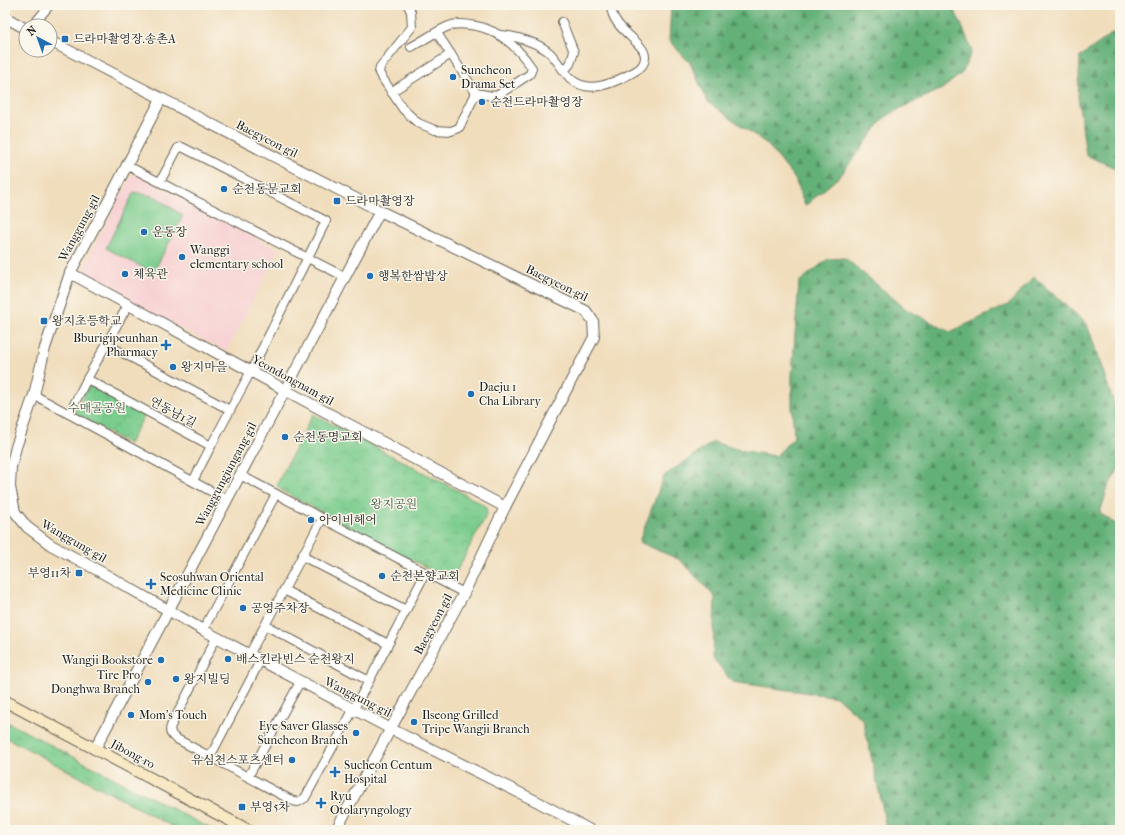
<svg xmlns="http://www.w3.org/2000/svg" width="1125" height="835" viewBox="0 0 1125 835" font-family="'IM FELL French Canon','Noto Serif KR',serif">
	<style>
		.built { fill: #f7cfd2 }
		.grass { fill: url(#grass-tufts); stroke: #4b7454 }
		.forest { fill: url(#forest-firs); stroke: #40664a }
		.park { fill: url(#park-crowns); stroke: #4b7454 }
		.garden { fill: #7acc8d; stroke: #4b7454 }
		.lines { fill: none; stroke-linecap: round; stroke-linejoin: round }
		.minor-casing { stroke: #666054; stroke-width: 10 }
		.tertiary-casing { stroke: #666054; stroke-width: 12 }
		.secondary-casing { stroke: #666054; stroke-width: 13 }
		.minor { stroke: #fff; stroke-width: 8 }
		.tertiary { stroke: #fff; stroke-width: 10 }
		.secondary { stroke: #f8e8c3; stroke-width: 11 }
		.poi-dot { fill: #1f6fb2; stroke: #fbf7ec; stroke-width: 1.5 }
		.labels { text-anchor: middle; stroke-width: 3; stroke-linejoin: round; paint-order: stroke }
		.poi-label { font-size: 12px; fill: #1c1c1c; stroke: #fbf7ec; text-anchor: start }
		.street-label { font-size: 12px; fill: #1c1c1c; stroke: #fbf7ec }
		.park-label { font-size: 12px; fill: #3d5a44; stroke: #fbf7ec }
	</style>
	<defs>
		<pattern id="grass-tufts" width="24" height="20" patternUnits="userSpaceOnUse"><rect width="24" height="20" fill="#7acc8d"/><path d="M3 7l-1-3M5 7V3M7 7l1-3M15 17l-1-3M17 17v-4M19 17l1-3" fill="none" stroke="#69af79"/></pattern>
		<pattern id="forest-firs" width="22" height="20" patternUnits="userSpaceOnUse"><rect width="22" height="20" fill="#63b078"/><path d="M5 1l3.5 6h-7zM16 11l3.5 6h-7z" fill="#518e62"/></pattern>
		<pattern id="park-crowns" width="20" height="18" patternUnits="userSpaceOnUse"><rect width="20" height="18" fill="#7acc8d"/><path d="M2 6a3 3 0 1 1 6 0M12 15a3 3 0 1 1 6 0" fill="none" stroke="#69af79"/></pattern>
	</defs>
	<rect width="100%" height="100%" fill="#fbf7ec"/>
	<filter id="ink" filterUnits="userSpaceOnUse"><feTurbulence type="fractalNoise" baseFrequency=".025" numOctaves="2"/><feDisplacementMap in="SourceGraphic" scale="8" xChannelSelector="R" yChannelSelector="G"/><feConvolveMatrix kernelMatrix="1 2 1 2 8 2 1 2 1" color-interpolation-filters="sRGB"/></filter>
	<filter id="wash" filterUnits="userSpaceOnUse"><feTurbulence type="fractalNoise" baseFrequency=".012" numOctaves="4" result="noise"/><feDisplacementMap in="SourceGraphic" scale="16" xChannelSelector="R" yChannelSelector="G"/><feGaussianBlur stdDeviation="0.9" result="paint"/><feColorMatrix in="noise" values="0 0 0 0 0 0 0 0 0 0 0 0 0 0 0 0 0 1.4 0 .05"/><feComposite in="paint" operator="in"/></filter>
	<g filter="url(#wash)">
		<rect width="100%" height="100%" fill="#f0ddbc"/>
		<polygon class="built" points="133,173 279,250 226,352 85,278 84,265"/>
		<polygon class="grass" points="5,721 213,830 179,830 5,737"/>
		<g class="forest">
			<polygon points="671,5 951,5 960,21 972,51 962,73 942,89 899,109 884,118 841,175 805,206 795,179 767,144 708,102 690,63 669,41"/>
			<polygon points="1113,33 1120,33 1120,170 1086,155 1078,97 1080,57"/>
			<polygon points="845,258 906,309 950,332 1008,305 1034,277 1087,324 1117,412 1120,417 1120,467 1108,487 1100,513 1120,527 1120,830 886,830 881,800 863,720 837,697 732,682 713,658 715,597 680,560 639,542 664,476 713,442 740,450 776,456 794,437 792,407 792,374 799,282 828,259"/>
		</g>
		<g class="park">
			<polygon points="89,385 144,416 129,444 74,414"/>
			<polygon points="313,414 479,502 486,507 487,514 453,578 448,579 282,491 277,486 280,478"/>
		</g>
		<polygon class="garden" points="134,192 156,197 183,216 153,273 106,248"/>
	</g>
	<g filter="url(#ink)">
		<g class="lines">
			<g class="minor-casing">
				<g id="minor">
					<path d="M408,5L411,12L412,27L380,67L379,73L403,109L418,123L435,130L451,131L459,128L476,93L492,96L498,95L530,74L532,68C517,46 497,28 470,25C463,24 456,23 449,26C436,31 423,41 411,47"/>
					<polyline points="562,22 574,52 570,64 564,71"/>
					<polyline points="32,26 50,5"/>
					<polyline points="437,33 476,93"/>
					<path d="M499,35C514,35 539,43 550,53C558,61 563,72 571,79C588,94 611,84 628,75C636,71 645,67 645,57C645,41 611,30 611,5"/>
					<polyline points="391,92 451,54"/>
					<polyline points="126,165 345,277"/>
					<polyline points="128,305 87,379 211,446 251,371 326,221 182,147 178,148 160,182"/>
					<polyline points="106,344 230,410"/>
					<polyline points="34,395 227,500"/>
					<polyline points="69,414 87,379"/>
					<polyline points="240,475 464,593"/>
					<polyline points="193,481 211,446"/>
					<polyline points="302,556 406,610"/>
					<polyline points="284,590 388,644"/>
					<polyline points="265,625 369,681"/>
					<polyline points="203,630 276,494"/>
					<path d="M216,638L171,726C169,731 171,735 175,738L293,801L298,802L305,798L369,681L425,574"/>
					<polyline points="249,655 322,519"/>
					<polyline points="210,757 260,661"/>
					<polyline points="248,777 300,682"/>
				</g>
			</g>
			<g class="tertiary-casing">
				<g id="tertiary">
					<polyline points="5,17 26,29"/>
					<polyline points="50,41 380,211 586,311 593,321 594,337 505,507 464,593 336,830"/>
					<polyline points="161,99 110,198 70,273 45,348 34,395 16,447 11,467 10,487 15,512 27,527 51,545 101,572 203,630 391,729 538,802 590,830"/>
					<polyline points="70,273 322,410 505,507"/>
					<polyline points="95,749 380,211"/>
				</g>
			</g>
			<g class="secondary-casing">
				<polyline id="secondary" points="5,701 248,830"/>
			</g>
			<use href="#minor" class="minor"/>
			<use href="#tertiary" class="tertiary"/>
			<use href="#secondary" class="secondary"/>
		</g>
	</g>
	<g class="poi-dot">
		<rect x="61" y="35" width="8" height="8" rx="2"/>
		<circle cx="453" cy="77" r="4"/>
		<circle cx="482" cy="102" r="4"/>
		<circle cx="224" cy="189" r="4"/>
		<rect x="333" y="197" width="8" height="8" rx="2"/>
		<circle cx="144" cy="232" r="4"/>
		<circle cx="182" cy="257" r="4"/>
		<circle cx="125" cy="274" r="4"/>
		<circle cx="370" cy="276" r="4"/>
		<rect x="40" y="317" width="8" height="8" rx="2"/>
		<path d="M164 339h4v4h4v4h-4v4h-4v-4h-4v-4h4z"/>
		<circle cx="173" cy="367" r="4"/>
		<circle cx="471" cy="394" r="4"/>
		<circle cx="285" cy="437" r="4"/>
		<circle cx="311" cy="520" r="4"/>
		<rect x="75" y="569" width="8" height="8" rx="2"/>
		<circle cx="382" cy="576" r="4"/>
		<path d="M149 578h4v4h4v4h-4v4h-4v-4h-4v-4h4z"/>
		<circle cx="243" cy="608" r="4"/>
		<circle cx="228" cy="659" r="4"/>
		<circle cx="161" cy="660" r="4"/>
		<circle cx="176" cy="679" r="4"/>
		<circle cx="148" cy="682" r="4"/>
		<circle cx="131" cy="715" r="4"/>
		<circle cx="414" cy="722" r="4"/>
		<circle cx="356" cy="733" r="4"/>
		<circle cx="292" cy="760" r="4"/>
		<path d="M333 766h4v4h4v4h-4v4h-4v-4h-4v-4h4z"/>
		<path d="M319 797h4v4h4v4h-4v4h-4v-4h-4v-4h4z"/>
		<rect x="238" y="803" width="8" height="8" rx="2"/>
	</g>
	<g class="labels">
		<g class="poi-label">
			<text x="73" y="43">드라마촬영장.송촌A</text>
			<text x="461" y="74">Suncheon<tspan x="461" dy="14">Drama Set</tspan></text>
			<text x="490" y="106">순천드라마촬영장</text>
			<text x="232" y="193">순천동문교회</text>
			<text x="345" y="205">드라마촬영장</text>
			<text x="152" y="236">운동장</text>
			<text x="190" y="254">Wanggi<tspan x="190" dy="14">elementary school</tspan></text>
			<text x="133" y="278">체육관</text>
			<text x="378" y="280">행복한쌈밥상</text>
			<text x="52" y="325">왕지초등학교</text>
			<text x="158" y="342" text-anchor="end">Bburigipeunhan<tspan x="158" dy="14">Pharmacy</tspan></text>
			<text x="181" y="371">왕지마을</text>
			<text x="479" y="391">Daeju 1<tspan x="479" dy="14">Cha Library</tspan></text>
			<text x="293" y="441">순천동명교회</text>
			<text x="319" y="524">아이비헤어</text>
			<text x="71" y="577" text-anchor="end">부영11차</text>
			<text x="390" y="580">순천본향교회</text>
			<text x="160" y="581">Seosuhwan Oriental<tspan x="160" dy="14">Medicine Clinic</tspan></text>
			<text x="251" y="612">공영주차장</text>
			<text x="236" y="663">배스킨라빈스 순천왕지</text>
			<text x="153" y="664" text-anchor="end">Wangji Bookstore</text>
			<text x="140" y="679" text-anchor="end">Tire Pro<tspan x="140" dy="14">Donghwa Branch</tspan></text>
			<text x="184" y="683">왕지빌딩</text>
			<text x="139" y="719">Mom's Touch</text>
			<text x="422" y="719">Ilseong Grilled<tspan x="422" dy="14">Tripe Wangji Branch</tspan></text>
			<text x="348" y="730" text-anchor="end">Eye Saver Glasses<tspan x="348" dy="14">Suncheon Branch</tspan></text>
			<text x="284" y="764" text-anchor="end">유심천스포츠센터</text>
			<text x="344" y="769">Sucheon Centum<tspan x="344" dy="14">Hospital</tspan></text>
			<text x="330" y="800">Ryu<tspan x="330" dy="14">Otolaryngology</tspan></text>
			<text x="250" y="811">부영5차</text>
		</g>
		<g class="street-label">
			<text transform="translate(267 139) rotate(27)" y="4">Baegyeon-gil</text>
			<text transform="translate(79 228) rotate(-62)" y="4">Wanggung-gil</text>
			<text transform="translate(557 283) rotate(26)" y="4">Baegyeon-gil</text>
			<text transform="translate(293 380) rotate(29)" y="4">Yeondongnam-gil</text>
			<text transform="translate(173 412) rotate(28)" y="4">연동남1길</text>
			<text transform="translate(226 474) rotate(-62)" y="4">Wanggungjungang-gil</text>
			<text transform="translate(74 541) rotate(30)" y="4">Wanggung-gil</text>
			<text transform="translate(433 624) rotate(-62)" y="4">Baegyeon-gil</text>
			<text transform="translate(358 697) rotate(27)" y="4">Wanggung-gil</text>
			<text transform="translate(133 754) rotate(28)" y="4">Jibong-ro</text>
		</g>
		<g class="park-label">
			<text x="97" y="412">수매골공원</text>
			<text x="394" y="508">왕지공원</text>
		</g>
	</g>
	<rect width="1125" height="835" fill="none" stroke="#fbf7ec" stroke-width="20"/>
	<g transform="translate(38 38) rotate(319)"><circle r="19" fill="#fbf7ec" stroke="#a29f99"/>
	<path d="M0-3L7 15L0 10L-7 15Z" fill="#1f6fb2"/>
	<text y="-6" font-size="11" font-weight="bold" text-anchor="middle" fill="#1c1c1c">N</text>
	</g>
</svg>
